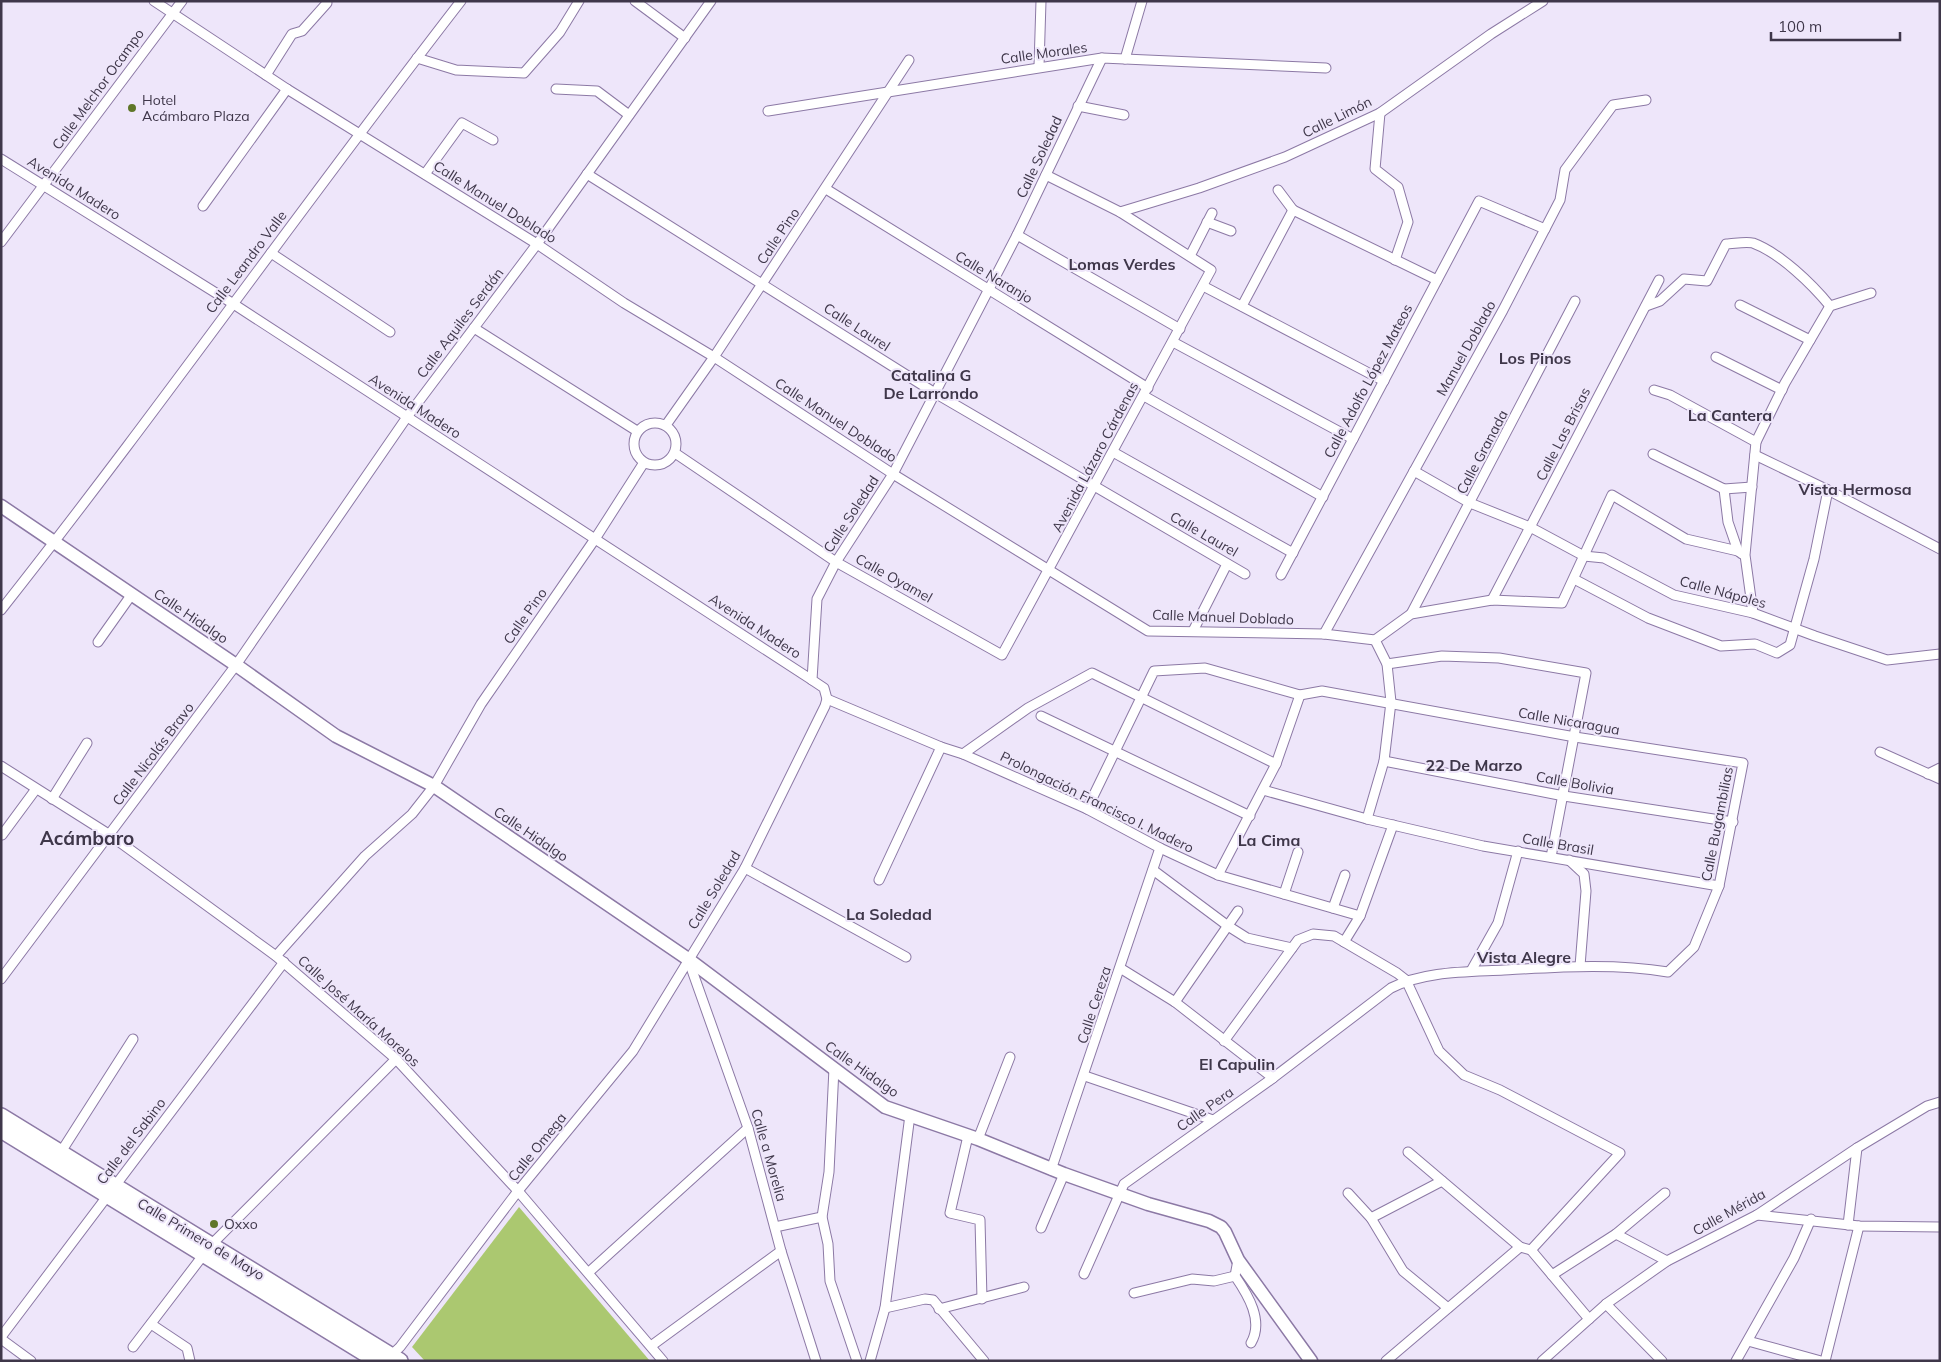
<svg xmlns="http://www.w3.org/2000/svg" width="1941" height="1362" viewBox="0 0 1941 1362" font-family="Mulish,sans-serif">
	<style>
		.green { fill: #abc870 }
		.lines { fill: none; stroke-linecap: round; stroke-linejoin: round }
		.street-casing { stroke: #8c79a5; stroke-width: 11 }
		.secondary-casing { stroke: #8c79a5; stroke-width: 15 }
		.primary-casing { stroke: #8c79a5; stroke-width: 18 }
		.street { stroke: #fff; stroke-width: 9 }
		.secondary { stroke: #fff; stroke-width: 12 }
		.primary { stroke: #fff; stroke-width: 15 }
		.poi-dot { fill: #5f7628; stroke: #eee6fa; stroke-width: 2 }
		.labels { text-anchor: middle; stroke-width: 4; stroke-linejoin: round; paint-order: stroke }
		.street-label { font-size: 14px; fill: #3f374a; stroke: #eee6fa }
		.poi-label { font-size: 14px; fill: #3f374a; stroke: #eee6fa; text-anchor: start }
		.quarter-label { font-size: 16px; font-weight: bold; fill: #3f374a; stroke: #eee6fa }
		.district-label { font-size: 19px; font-weight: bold; fill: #3f374a; stroke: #eee6fa }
	</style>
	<rect width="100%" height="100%" fill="#eee6fa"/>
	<polygon class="green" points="519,1207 650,1361 425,1361 412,1347"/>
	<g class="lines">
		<g class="street-casing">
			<g id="street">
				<polyline points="154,1 287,89 537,244 624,303 714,357 893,474 1148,631 1324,634 1375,640 1411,614 1492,600 1562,603 1612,495 1686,539 1738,551"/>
				<polyline points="635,1 685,38"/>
				<polyline points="417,58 456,70 524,73 560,32 579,1"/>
				<polyline points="1125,59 1142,1"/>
				<polyline points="1039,66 1041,1"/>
				<polyline points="266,75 292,34 302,31 327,3"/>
				<polyline points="556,89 597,91 629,115"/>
				<polyline points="1078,106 1124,115"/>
				<polyline points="768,111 1102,58 1326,68"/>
				<polyline points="1380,113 1375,169 1398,187 1408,222 1395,260"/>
				<polyline points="1,159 232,303 812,680"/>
				<polyline points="425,174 462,123 493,140"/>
				<polyline points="587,174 935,393 1245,574"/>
				<polyline points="826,189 1148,388"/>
				<polyline points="1278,190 1293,210"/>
				<polyline points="203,206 287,89"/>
				<polyline points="1293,210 1437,280"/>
				<polyline points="1120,212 1199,188 1285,157 1380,113 1491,34 1543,1"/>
				<polyline points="1207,222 1231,231"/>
				<polyline points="1017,235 1180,329"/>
				<polyline points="1,242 182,1"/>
				<polyline points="271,253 390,332"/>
				<polyline points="1190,256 1212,213"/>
				<polyline points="1203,286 1384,381"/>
				<polyline points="1740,305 1810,340"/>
				<polyline points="1242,306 1293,210"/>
				<path d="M1646,306L1660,301L1684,279L1707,281L1726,244C1733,244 1745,241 1753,243C1780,253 1812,284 1830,306"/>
				<polyline points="474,328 637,431"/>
				<polyline points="1173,342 1353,439"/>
				<polyline points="1716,357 1782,390"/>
				<polyline points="1654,390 1670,395 1756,442"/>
				<polyline points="1144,396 1323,497"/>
				<circle cx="655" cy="444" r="21"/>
				<polyline points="666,425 714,357 909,60"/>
				<polyline points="1113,452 1293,553"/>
				<polyline points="675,453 836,562 1002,655 1211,270 1120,212 1046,175"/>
				<polyline points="1653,454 1724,489 1752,487"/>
				<polyline points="1755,455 1828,490 1940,549"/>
				<polyline points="1414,471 1470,503 1530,527 1584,556 1604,558 1674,595 1753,613 1815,636 1887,660 1940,654"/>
				<polyline points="1724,489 1728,522 1738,551 1742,554"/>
				<polyline points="1281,575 1479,201 1545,229"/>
				<polyline points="1574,579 1648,618 1721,646 1755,644 1777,653 1790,645 1814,559 1828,490"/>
				<polyline points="1492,600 1659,280"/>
				<path d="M1,610C159,410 305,202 461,1"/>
				<polyline points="1753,613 1745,555 1756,442 1785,383 1830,306 1871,293"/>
				<polyline points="1411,614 1575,301"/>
				<polyline points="1193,631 1227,564"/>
				<polyline points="1324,634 1503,310 1560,200 1565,170 1613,105 1646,100"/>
				<polyline points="98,642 132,594"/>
				<polyline points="1387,664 1442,656 1499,658 1586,673 1551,857"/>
				<polyline points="827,699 941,747 963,754 1087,809 1160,848 1218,875 1360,916"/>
				<polyline points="1041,716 1250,816"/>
				<polyline points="1880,752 1940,779"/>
				<polyline points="963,754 1028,708 1092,673 1276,764"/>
				<polyline points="1384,761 1564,796 1733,822"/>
				<polyline points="1,766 110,835 276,956 396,1059 518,1191 663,1361"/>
				<polyline points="1928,774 1940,768"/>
				<polyline points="1263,790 1367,819 1483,846 1719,886"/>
				<polyline points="52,799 87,743"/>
				<polyline points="1367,819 1384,761 1391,702 1387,664 1375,640"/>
				<polyline points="2,835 36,789"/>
				<polyline points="1569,860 1584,874 1586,891 1580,966"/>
				<polyline points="745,868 906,957"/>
				<polyline points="1153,870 1228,926 1247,938 1292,948"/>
				<polyline points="1218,875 1276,764 1300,695"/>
				<polyline points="879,880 941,747"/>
				<polyline points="1284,894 1298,852"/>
				<polyline points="1333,908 1345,875"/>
				<polyline points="1344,942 1360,916 1393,825"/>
				<polyline points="276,956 365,856 412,814 434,786 481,704 595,539 643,464"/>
				<polyline points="688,959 748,1128 781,1251 816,1361"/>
				<polyline points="1120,968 1175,1002 1273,1078"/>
				<polyline points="1471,971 1498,923 1518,851"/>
				<polyline points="1,979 236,665 407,417 537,244 711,1"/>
				<polyline points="1175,1002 1238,911"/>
				<polyline points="1224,1041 1298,940 1313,934 1334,936 1397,973 1406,980 1439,1051 1464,1075 1500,1090 1620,1153 1531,1250 1520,1247 1386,1361"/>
				<polyline points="834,1068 829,1172 822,1217 828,1244 830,1281 857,1361"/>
				<polyline points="1085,1076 1213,1120"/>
				<polyline points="968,1136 950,1213 980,1220 982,1299"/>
				<polyline points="978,1139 1010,1057"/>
				<polyline points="1408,1152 1520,1247"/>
				<polyline points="59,1155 133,1039"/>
				<polyline points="1051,1170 1160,848"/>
				<polyline points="1348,1193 1371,1218 1403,1271 1448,1308"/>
				<polyline points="1757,1215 1859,1226 1940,1227"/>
				<polyline points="1371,1218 1442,1181"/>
				<polyline points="1848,1225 1857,1148"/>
				<polyline points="775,1227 822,1217"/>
				<polyline points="1041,1228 1064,1174"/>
				<polyline points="1616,1234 1667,1261"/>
				<polyline points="1531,1250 1589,1319"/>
				<path d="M1238,1260L1235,1276C1248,1295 1264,1321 1251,1343"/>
				<polyline points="589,1272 748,1128"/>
				<path d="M1084,1274L1124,1184L1273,1078L1391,988C1424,971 1467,972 1504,970C1559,967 1614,963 1668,972L1694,947L1719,886L1743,763L1575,737L1322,691L1300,695L1205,668L1154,671L1087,809"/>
				<polyline points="1552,1275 1616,1234 1665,1193"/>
				<polyline points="1134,1293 1192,1279 1214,1281 1235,1276"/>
				<polyline points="1606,1304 1662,1361"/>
				<polyline points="885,1308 925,1299 933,1300 984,1361"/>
				<polyline points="939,1309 1024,1287"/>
				<polyline points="151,1324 187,1348 190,1361"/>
				<polyline points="1,1337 284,962"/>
				<polyline points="1,1339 31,1361"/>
				<polyline points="1748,1341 1821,1361"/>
				<polyline points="651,1346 781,1251"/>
				<polyline points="133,1347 211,1245 396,1059"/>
				<polyline points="385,1361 400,1347 518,1191 633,1051 745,868 825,706 827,699 824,688 812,680 817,599 836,562 893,474 1017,235 1102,58"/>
				<polyline points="870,1361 885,1308 910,1115"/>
				<polyline points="1542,1361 1606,1304 1667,1261 1757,1215 1857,1148 1927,1106 1940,1102"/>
				<polyline points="1736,1361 1794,1258 1811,1219"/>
				<polyline points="1825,1361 1859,1226"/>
			</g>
		</g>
		<g class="secondary-casing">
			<polyline id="secondary" points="1,506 236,665 336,736 434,786 688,959 885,1107 978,1139 1064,1174 1148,1204 1209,1221 1221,1227 1225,1232 1238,1260 1311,1361"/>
		</g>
		<g class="primary-casing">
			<g id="primary">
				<polyline points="1,1116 400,1361"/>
				<polyline points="1,1130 377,1361"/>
			</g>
		</g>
		<use href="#street" class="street"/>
		<use href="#secondary" class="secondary"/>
		<use href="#primary" class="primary"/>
	</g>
	<g class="poi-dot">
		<circle cx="132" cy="108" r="5"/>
		<circle cx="214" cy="1224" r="5"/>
	</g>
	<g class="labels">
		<g class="street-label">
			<text transform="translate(1044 53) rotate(-8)" y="5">Calle Morales</text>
			<text transform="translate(98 89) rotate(-54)" y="5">Calle Melchor Ocampo</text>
			<text transform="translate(1337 117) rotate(-26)" y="5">Calle Limón</text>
			<text transform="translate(1039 157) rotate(-65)" y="5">Calle Soledad</text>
			<text transform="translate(74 188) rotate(32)" y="5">Avenida Madero</text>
			<text transform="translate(495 202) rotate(32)" y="5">Calle Manuel Doblado</text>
			<text transform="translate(778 236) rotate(-56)" y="5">Calle Pino</text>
			<text transform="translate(246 262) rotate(-53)" y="5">Calle Leandro Valle</text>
			<text transform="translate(994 277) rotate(31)" y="5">Calle Naranjo</text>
			<text transform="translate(460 323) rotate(-53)" y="5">Calle Aquiles Serdán</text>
			<text transform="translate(857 327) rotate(33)" y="5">Calle Laurel</text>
			<text transform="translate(1466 348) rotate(-61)" y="5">Manuel Doblado</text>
			<text transform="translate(1368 381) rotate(-62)" y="5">Calle Adolfo López Mateos</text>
			<text transform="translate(415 406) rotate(33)" y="5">Avenida Madero</text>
			<text transform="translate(836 420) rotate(33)" y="5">Calle Manuel Doblado</text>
			<text transform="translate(1563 434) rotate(-63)" y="5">Calle Las Brisas</text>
			<text transform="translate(1482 452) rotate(-62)" y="5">Calle Granada</text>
			<text transform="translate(1095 457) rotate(-62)" y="5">Avenida Lázaro Cárdenas</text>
			<text transform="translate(851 514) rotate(-57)" y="5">Calle Soledad</text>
			<text transform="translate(1204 534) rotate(30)" y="5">Calle Laurel</text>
			<text transform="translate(894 578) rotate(29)" y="5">Calle Oyamel</text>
			<text transform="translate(1723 592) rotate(15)" y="5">Calle Nápoles</text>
			<text transform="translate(191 616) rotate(34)" y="5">Calle Hidalgo</text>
			<text transform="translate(525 616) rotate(-55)" y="5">Calle Pino</text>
			<text transform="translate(1223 617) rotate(2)" y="5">Calle Manuel Doblado</text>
			<text transform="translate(755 626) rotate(33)" y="5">Avenida Madero</text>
			<text transform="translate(1569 721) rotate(10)" y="5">Calle Nicaragua</text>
			<text transform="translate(153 754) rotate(-53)" y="5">Calle Nicolás Bravo</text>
			<text transform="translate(1575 783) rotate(10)" y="5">Calle Bolivia</text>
			<text transform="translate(1097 802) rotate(26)" y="5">Prolongación Francisco I. Madero</text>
			<text transform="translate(1717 824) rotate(-79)" y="5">Calle Bugambilias</text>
			<text transform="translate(531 834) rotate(34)" y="5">Calle Hidalgo</text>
			<text transform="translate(1558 844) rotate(10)" y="5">Calle Brasil</text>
			<text transform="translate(714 890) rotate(-59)" y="5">Calle Soledad</text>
			<text transform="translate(1094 1005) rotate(-72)" y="5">Calle Cereza</text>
			<text transform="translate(359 1011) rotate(42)" y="5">Calle José María Morelos</text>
			<text transform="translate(862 1069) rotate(35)" y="5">Calle Hidalgo</text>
			<text transform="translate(1205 1109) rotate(-35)" y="5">Calle Pera</text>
			<text transform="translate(131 1141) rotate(-53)" y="5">Calle del Sabino</text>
			<text transform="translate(537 1147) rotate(-51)" y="5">Calle Omega</text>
			<text transform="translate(769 1155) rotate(74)" y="5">Calle a Morelia</text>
			<text transform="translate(1729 1212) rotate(-29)" y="5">Calle Mérida</text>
			<text transform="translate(201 1239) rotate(31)" y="5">Calle Primero de Mayo</text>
		</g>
		<g class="poi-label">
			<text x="142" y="105">Hotel<tspan x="142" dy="16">Acámbaro Plaza</tspan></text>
			<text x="224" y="1229">Oxxo</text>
		</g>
		<g class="quarter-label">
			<text x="1122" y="270">Lomas Verdes</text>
			<text x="1535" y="364">Los Pinos</text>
			<text x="931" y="381">Catalina G<tspan x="931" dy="18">De Larrondo</tspan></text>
			<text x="1730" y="421">La Cantera</text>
			<text x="1855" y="495">Vista Hermosa</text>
			<text x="1474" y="771">22 De Marzo</text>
			<text x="1269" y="846">La Cima</text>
			<text x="889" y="920">La Soledad</text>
			<text x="1524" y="963">Vista Alegre</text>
			<text x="1237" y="1070">El Capulin</text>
		</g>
		<g class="district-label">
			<text x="87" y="845">Acámbaro</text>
		</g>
	</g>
	<rect width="1941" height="1362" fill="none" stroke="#3f374a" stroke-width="5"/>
	<path d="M1771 32v8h129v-8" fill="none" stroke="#3f374a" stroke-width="2.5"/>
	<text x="1778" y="32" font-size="15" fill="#3f374a" stroke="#eee6fa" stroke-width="4" paint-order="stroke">100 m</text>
</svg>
